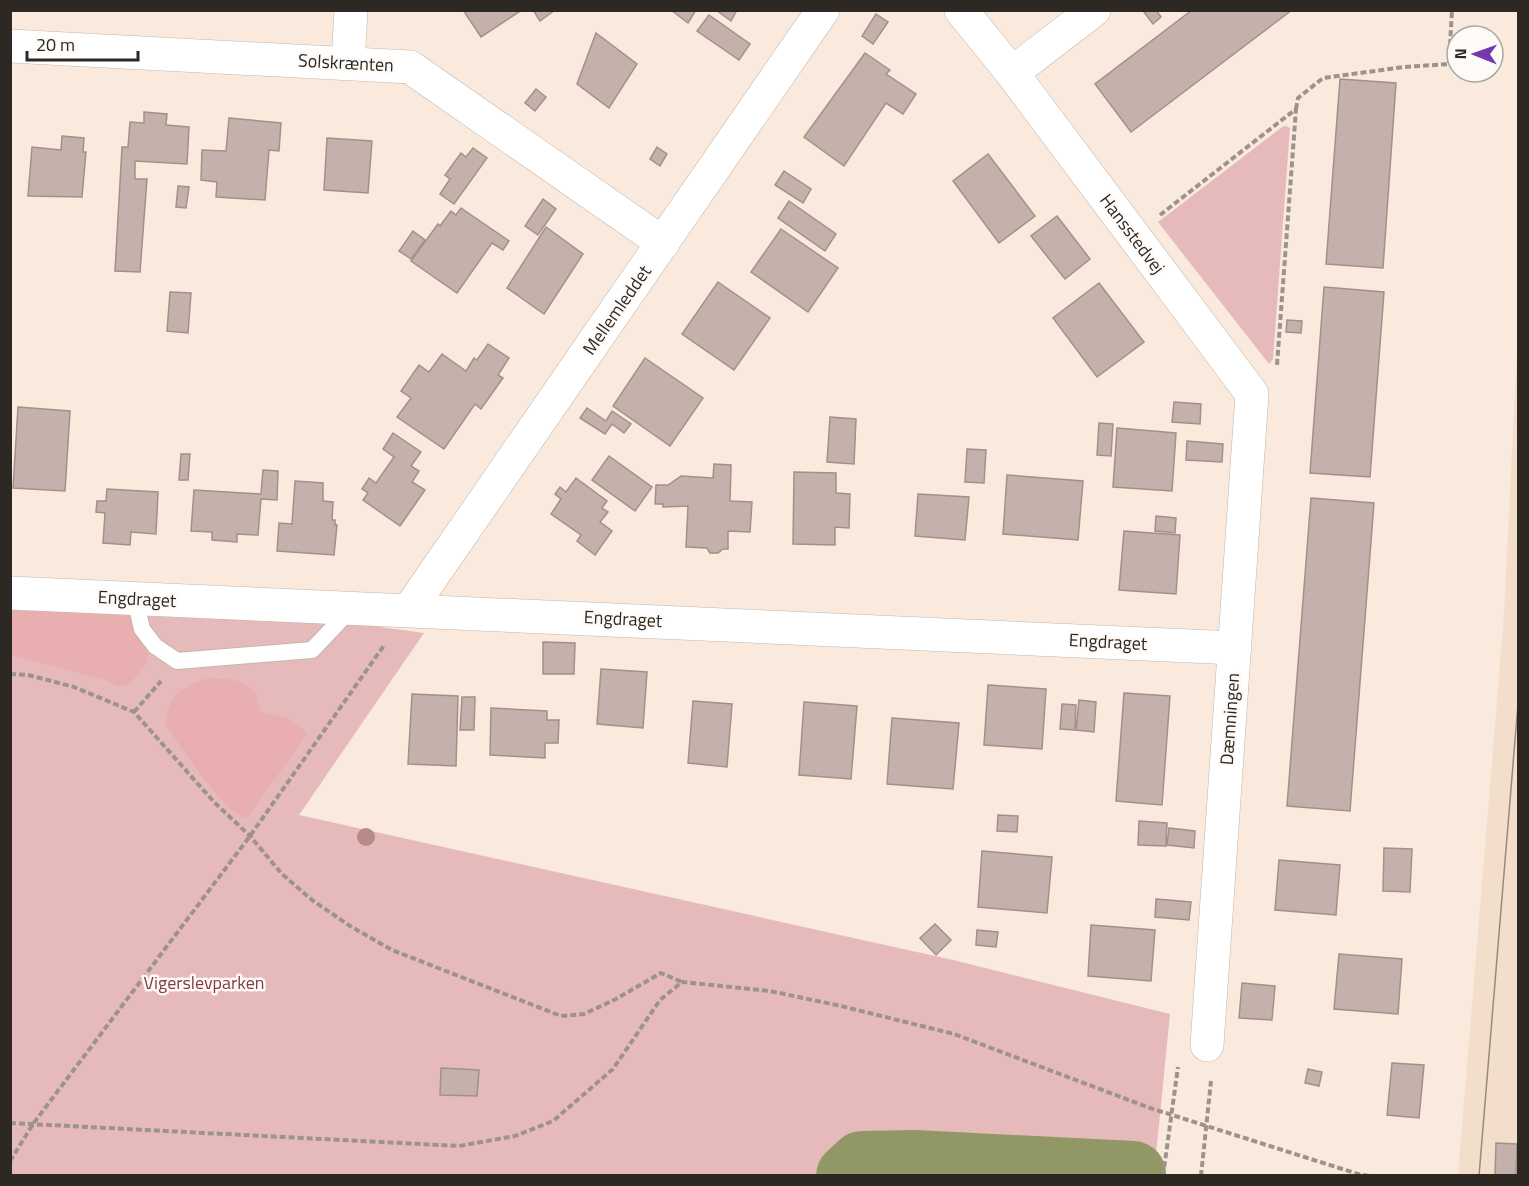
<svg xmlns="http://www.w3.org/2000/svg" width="1529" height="1186" viewBox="0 0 1529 1186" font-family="'Titillium Web',sans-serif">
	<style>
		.built { fill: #f3decb }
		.green { fill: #e6babb }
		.forest { fill: #e8aeb0 }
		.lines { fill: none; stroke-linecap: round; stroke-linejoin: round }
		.river { stroke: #929766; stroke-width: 66 }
		.building { fill: #c4b1ab; stroke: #a29089; stroke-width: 1.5 }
		.service-casing { stroke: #c4b6a9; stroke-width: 18 }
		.minor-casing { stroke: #c4b6a9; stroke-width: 34 }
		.path { stroke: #9e938a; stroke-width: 4; stroke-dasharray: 6 3; stroke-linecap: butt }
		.service { stroke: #fff; stroke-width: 16 }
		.minor { stroke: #fff; stroke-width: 33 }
		.tram { stroke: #948a81; stroke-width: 1.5 }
		.tree { fill: #b88a88 }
		.labels { text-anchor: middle; stroke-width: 5; stroke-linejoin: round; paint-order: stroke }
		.street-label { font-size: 18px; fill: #2e2823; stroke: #fdfaf7 }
		.park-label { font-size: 18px; fill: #833b42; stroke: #fdfaf7 }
	</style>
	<rect width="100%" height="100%" fill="#f9eadd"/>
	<polygon class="built" points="1518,329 1518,1175 1458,1176 1504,615"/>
	<g class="green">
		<polygon points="1286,126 1290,128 1273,359 1269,364 1158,222 1282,127"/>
		<polygon points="11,607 366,625 424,633 299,815 953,960 1170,1014 1154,1175 11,1175"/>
	</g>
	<g class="forest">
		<polygon points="11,607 130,612 136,634 148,651 147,661 130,684 120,687 101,679 11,655"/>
		<path d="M209,678C224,678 246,679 255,693C258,698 259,706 261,712L288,718L308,733L247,818C224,815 180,745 165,724C170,694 181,686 209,678Z"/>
	</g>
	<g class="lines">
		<polyline class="river" points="849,1176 862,1164 915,1163 1133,1174"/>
	</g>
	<g class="building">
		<polygon points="463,10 522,10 481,37"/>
		<polygon points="533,10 555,10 540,21"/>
		<polygon points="671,10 696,10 688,23"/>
		<polygon points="716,10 737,10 731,21"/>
		<polygon points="1146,10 1156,10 1161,17 1153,24 1144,12"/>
		<polygon points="1192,10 1292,10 1131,132 1095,84"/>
		<polygon points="876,14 888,22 873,44 862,36"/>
		<polygon points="709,15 750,44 739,60 697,31"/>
		<polygon points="596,33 637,64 609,108 577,84"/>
		<polygon points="865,53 890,70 886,74 916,94 903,114 886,103 844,166 804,137"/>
		<polygon points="1340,79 1396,83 1383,268 1326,264"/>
		<polygon points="536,89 546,97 535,111 525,103"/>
		<polygon points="144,112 167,114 166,125 189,127 187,164 135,161 135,179 147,179 140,272 115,271 122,147 128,147 130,122 144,123"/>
		<polygon points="229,118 281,123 279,151 269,150 265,200 216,197 217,182 201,180 202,150 226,151"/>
		<polygon points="62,136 84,138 83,152 86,152 82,197 28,196 32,147 61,150"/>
		<polygon points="327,138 372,141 368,193 324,190"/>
		<polygon points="657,147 667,154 660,166 650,159"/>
		<polygon points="473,148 487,158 454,204 440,194 450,179 445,175 461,153 466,157"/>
		<polygon points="988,154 1035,216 999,243 953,181"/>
		<polygon points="784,171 811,189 803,203 775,185"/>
		<polygon points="178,186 189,187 186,208 176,207"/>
		<polygon points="543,199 556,209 538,235 525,226"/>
		<polygon points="789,201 836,234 825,251 778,218"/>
		<polygon points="461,208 509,241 503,250 492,243 457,293 411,261 438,224 440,226 451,211 456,215"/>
		<polygon points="1057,216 1090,259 1065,279 1031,236"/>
		<polygon points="546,227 583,254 544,314 507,288"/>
		<polygon points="781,229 838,268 808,312 751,272"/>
		<polygon points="413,231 425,240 411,259 399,251"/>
		<polygon points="718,282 770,318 734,370 682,334"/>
		<polygon points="1099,283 1144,342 1097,377 1053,318"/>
		<polygon points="1324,287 1384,292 1370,477 1310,473"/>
		<polygon points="170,292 191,293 188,333 167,331"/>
		<polygon points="1287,320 1302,321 1301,333 1286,332"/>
		<polygon points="488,344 509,358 498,375 503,378 481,409 475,404 444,449 397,417 411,398 401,391 419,365 429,372 442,354 466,371 474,358 477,360"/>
		<polygon points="645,358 703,398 670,446 613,406"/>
		<polygon points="1174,402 1201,404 1200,424 1172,422"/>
		<polygon points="18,407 70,411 65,491 13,488"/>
		<polygon points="587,408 606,421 612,411 631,424 624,433 612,424 605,434 580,418"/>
		<polygon points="830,417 856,419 854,464 827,462"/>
		<polygon points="1099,423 1113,424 1111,456 1097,455"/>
		<polygon points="1117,428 1176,433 1172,491 1113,487"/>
		<polygon points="393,433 421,452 411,466 419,471 412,482 425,490 400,526 363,500 368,493 362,489 369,478 376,483 394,457 383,449"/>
		<polygon points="1187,441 1223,444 1222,462 1186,460"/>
		<polygon points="967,449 986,450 984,483 965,482"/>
		<polygon points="181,454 190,454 188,480 179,480"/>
		<polygon points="609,456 652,487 635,511 592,480"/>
		<polygon points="714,464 731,465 730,501 752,502 750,532 728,531 728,549 723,549 718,553 710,553 707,548 686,547 688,506 663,507 663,504 655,504 656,485 668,485 681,476 713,478"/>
		<polygon points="263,470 278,471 277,500 261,499 258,535 237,534 237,542 212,540 212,532 191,531 194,490 261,494"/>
		<polygon points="794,472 836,473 836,493 850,494 849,528 835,527 835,545 793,544"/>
		<polygon points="1007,475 1083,481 1078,540 1003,534"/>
		<polygon points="576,478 607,501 602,508 608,512 600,522 612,531 595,555 577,541 581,535 551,514 561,499 555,494 560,487 566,492"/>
		<polygon points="295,481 323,483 323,501 333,502 332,520 335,520 335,525 337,525 334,555 277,551 279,523 292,524"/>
		<polygon points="107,489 158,492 156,534 131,532 130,545 103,543 105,513 96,512 97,501 106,501"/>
		<polygon points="918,494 969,497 965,540 915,536"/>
		<polygon points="1311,498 1374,503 1350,811 1287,806"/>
		<polygon points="1156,516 1176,518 1175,533 1155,531"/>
		<polygon points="1124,531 1180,535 1176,594 1119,590"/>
		<polygon points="543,642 575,643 574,674 543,674"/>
		<polygon points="601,669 647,672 643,728 597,724"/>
		<polygon points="988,685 1046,689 1042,749 984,745"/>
		<polygon points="1124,693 1170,696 1162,805 1116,801"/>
		<polygon points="412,694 458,696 456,766 408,764"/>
		<polygon points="462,697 475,697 474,730 460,730"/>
		<polygon points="1079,700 1096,702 1094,732 1076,730"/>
		<polygon points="693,701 732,704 727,767 688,763"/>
		<polygon points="804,702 857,706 851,779 799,775"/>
		<polygon points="1062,704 1076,705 1075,730 1060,729"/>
		<polygon points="491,708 547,711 547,720 559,720 558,743 545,743 545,758 490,755"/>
		<polygon points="892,718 959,723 953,789 887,784"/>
		<polygon points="998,815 1018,816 1017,832 997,831"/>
		<polygon points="1139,821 1167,823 1166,846 1138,845"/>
		<polygon points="1169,828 1195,831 1194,848 1167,845"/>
		<polygon points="1384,848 1412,849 1410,892 1383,891"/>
		<polygon points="982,851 1052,857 1047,913 978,907"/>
		<polygon points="1279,860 1340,865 1336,915 1275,910"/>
		<polygon points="1156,899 1191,902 1189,920 1155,917"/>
		<polygon points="935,924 951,940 936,955 920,938"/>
		<polygon points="1091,925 1155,930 1151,981 1088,976"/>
		<polygon points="977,930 998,932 996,947 976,945"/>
		<polygon points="1339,954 1402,959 1398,1014 1334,1009"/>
		<polygon points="1242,983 1275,986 1272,1020 1239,1018"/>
		<polygon points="1392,1063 1424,1065 1419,1118 1387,1115"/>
		<polygon points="441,1068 479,1070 477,1096 440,1095"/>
		<polygon points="1308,1069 1322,1072 1319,1086 1305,1083"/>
		<polygon points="1496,1143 1517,1144 1516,1176 1495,1176"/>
	</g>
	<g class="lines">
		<g class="service-casing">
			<polyline id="service" points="135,599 142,629 155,646 177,661 312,650 351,609"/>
		</g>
		<g class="minor-casing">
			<g id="minor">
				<polyline points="961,10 1012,73 1252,394 1207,1045"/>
				<polyline points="10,46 410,67 663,243"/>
				<polyline points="348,63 351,10"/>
				<polyline points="1012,73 1094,10"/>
				<polyline points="10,593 1235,648"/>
				<polyline points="409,610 823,10"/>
			</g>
		</g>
		<g class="path">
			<polyline points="1296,109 1298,98 1323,78 1404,67 1449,64 1452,10"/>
			<polyline points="1160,215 1296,109 1277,365"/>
			<polyline points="10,674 28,675 74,687 134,712 214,802 250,836 282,874 312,900 350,926 392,950 561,1016 584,1014 616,999 661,973 682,982"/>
			<polyline points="134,712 161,681"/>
			<polyline points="10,1123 459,1146 515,1136 553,1121 613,1069 660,1000 682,982 770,991 841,1006 954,1034 1150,1108 1358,1174 1369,1176"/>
			<polyline points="10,1161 33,1124 250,836 385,644"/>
			<polyline points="1163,1176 1178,1067"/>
			<polyline points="1201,1176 1211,1081"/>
		</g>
		<use href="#service" class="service"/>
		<use href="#minor" class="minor"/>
		<polyline class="tram" points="1479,1176 1518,704"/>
	</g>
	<circle class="tree" cx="366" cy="837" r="9"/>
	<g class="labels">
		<g class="street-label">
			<text transform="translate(346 63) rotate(3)" y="6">Solskrænten</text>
			<text transform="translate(1132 234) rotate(53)" y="6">Hansstedvej</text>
			<text transform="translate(617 310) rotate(-55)" y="6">Mellemleddet</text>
			<text transform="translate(137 599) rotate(3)" y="6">Engdraget</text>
			<text transform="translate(623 619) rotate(3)" y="6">Engdraget</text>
			<text transform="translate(1108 642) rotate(3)" y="6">Engdraget</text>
			<text transform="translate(1230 719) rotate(-86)" y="6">Dæmningen</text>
		</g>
		<g class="park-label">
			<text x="204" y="989">Vigerslevparken</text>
		</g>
	</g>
	<rect width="1529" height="1186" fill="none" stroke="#2e2823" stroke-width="24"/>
	<g transform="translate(1475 54) rotate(271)"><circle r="28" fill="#fdfaf7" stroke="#aaa6a2" stroke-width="1.5"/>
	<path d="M0-4.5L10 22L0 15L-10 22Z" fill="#7437ad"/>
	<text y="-9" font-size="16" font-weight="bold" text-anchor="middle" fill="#2e2823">N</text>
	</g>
	<path d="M27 51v9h111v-9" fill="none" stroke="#2e2823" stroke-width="3"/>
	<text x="36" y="51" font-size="18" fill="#2e2823" stroke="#fdfaf7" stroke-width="4.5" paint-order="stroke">20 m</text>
</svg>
